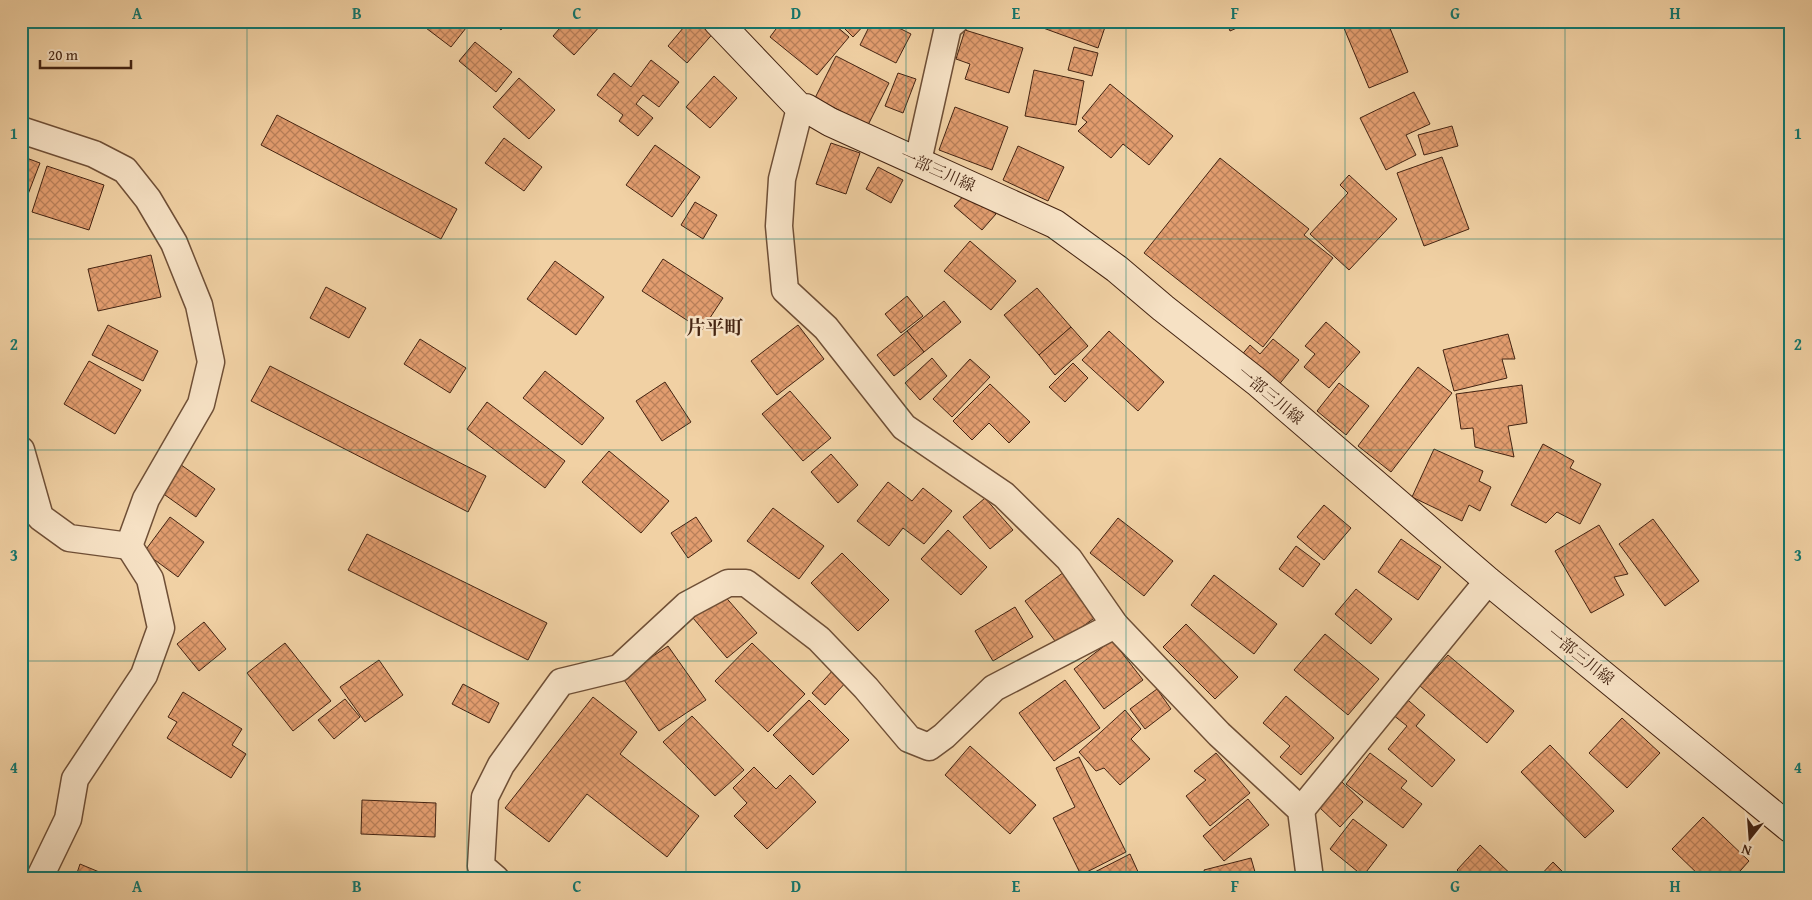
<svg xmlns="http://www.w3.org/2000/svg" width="1812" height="900" viewBox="0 0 1812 900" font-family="'Gentium Book Plus','Noto Serif JP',serif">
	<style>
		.building { fill: url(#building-cross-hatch); stroke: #442412 }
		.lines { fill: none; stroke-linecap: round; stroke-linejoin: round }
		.street-casing { stroke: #6f4f36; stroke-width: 29 }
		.secondary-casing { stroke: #442412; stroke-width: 30 }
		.street { stroke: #f6e1c4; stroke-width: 26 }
		.secondary { stroke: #f6e1c4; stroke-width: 28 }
		.grid { fill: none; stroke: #0f766e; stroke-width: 1; stroke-opacity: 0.55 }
		.labels { text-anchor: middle; stroke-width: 5; stroke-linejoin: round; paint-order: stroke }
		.street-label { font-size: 16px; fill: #442412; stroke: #f6e1c4 }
		.quarter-label { font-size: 19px; font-weight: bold; fill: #442412; stroke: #f6e1c4 }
		.neatline { fill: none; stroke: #0f766e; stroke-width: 2 }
		.grid-label { font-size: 16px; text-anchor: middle; font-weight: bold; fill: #0f766e }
	</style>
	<defs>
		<pattern id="building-cross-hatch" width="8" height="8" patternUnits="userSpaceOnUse" patternTransform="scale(1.25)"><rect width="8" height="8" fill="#e29d6f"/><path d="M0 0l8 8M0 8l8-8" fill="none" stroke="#b9805a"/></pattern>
	</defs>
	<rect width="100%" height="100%" fill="#f1d1a4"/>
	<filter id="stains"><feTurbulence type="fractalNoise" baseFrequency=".004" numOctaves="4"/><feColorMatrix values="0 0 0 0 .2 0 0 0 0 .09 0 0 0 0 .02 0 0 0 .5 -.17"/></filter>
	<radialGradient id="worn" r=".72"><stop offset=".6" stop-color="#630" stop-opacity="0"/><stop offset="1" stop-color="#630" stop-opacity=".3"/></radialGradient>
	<g class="building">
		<polygon points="425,21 457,21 466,28 451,47 422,25"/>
		<polygon points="491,21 508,21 501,30"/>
		<polygon points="566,21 598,21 601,25 574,55 553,36"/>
		<polygon points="689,21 706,21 716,30 687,63 668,46"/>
		<polygon points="782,21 830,21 849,37 817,75 770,37"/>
		<polygon points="837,21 868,21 853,37"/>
		<polygon points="872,21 885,21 911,34 896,63 860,45"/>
		<polygon points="1036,21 1107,21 1098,48 1035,25"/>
		<polygon points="1226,21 1247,21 1248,23 1230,31"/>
		<polygon points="1341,21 1372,21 1374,25 1387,21 1408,72 1369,88"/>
		<polygon points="965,30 1023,48 1009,93 965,79 970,64 956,59"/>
		<polygon points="475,42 512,72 496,92 459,61"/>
		<polygon points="1074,47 1098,53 1092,76 1068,70"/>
		<polygon points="836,56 889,83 868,125 815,98"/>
		<polygon points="651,60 679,82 659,107 643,95 636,104 653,118 638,136 619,121 623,115 597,95 614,73 631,87"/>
		<polygon points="1034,70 1084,81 1076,125 1025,116"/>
		<polygon points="898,73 916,79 903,113 885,106"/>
		<polygon points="714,76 737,98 710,128 686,107"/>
		<polygon points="519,78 555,110 529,139 493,107"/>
		<polygon points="1110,84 1173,136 1149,165 1123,144 1111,158 1078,131 1087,122 1082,118"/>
		<polygon points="1414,92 1430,124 1406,135 1416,155 1386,170 1360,118"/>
		<polygon points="955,107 1008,127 992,170 939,150"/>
		<polygon points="277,115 457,209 441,239 261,145"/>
		<polygon points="1452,126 1458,146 1424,155 1418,135"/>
		<polygon points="504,138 542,167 524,191 485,163"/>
		<polygon points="831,143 860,153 846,194 816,184"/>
		<polygon points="655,145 700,177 672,217 626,185"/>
		<polygon points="1018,146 1064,167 1048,201 1003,180"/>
		<polygon points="21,156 40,163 25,202 21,201"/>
		<polygon points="1442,157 1469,229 1424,246 1397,173"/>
		<polygon points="1220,158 1309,229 1304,235 1333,258 1263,347 1144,253"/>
		<polygon points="47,166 104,185 89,230 32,212"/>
		<polygon points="878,167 903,180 891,203 866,189"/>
		<polygon points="1349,175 1397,219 1349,270 1310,234 1348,193 1340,185"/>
		<polygon points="969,190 996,214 982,230 954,206"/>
		<polygon points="695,202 717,215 703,239 681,225"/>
		<polygon points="970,241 1016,281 991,310 944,271"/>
		<polygon points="151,255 161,297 98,311 88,269"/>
		<polygon points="663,259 723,298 702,330 642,291"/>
		<polygon points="555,261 604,297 576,335 527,299"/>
		<polygon points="326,287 366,308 349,338 310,318"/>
		<polygon points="1037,288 1071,327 1039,355 1004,315"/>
		<polygon points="907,296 923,316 901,333 885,314"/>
		<polygon points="944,301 961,322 924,352 907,331"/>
		<polygon points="1326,322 1360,352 1329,388 1304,367 1315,354 1305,346"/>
		<polygon points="108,325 158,351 143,381 92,355"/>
		<polygon points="798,325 824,359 777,395 751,361"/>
		<polygon points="1071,327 1088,346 1055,375 1039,355"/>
		<polygon points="907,331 924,352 894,376 877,355"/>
		<polygon points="1109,331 1164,382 1138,411 1082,360"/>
		<polygon points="1508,334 1515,359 1502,359 1507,378 1454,391 1443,350"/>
		<polygon points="420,339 466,368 450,393 404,364"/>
		<polygon points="1273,339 1299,360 1277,387 1240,357 1250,345 1260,354"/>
		<polygon points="932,358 947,376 920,400 905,383"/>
		<polygon points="970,359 990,377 952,417 933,399"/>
		<polygon points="89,361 141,390 115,434 64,404"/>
		<polygon points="1073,363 1088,378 1065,402 1049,387"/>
		<polygon points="270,366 486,476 468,512 251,401"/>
		<polygon points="1418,367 1452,393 1391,472 1358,446"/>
		<polygon points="545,371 604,418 582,445 523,398"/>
		<polygon points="665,382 691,422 662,441 636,401"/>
		<polygon points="1339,383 1369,406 1346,435 1317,411"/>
		<polygon points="990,384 1030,422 1009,443 989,423 972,440 953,421"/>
		<polygon points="1522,385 1527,423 1508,426 1514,457 1475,447 1473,428 1461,429 1456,394"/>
		<polygon points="790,391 831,438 803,461 762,414"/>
		<polygon points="487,402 565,461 545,488 467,429"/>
		<polygon points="1543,444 1574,461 1570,468 1601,484 1580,524 1557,512 1546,523 1511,505"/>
		<polygon points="1434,449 1483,471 1479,481 1491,487 1480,511 1469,505 1462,521 1412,497"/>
		<polygon points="609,451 669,501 641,533 582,482"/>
		<polygon points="831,454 858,485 838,503 811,472"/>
		<polygon points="177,462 215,489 196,517 158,490"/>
		<polygon points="888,482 912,501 923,488 952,511 924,544 903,528 889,546 857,521"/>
		<polygon points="985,498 1013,530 990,549 963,517"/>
		<polygon points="1324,505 1351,528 1324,560 1297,537"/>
		<polygon points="773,508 824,546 799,579 747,541"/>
		<polygon points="170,517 204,542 178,577 144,552"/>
		<polygon points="696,517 712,541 688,558 671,533"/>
		<polygon points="1118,518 1173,561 1144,596 1090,553"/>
		<polygon points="1653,519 1699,581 1665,606 1619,544"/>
		<polygon points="1599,525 1628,574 1614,577 1624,595 1591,613 1555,551"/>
		<polygon points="948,530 987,567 961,595 921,559"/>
		<polygon points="367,534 547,623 528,660 348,570"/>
		<polygon points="1401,539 1441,567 1418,600 1378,572"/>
		<polygon points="1296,546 1320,564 1303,587 1279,569"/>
		<polygon points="842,553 889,600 858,631 811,583"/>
		<polygon points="1064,572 1097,616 1058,645 1025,601"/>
		<polygon points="1214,575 1277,624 1254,654 1191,605"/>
		<polygon points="1356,589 1392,619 1371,644 1335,614"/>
		<polygon points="722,593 757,633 727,658 693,618"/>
		<polygon points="1015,607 1033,637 993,661 975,631"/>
		<polygon points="204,622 226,649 199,671 177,644"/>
		<polygon points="1186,624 1238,677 1215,699 1163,647"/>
		<polygon points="1325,634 1379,679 1348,715 1294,670"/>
		<polygon points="1112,640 1143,680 1104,709 1074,669"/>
		<polygon points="285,643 331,701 293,731 247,673"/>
		<polygon points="752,643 805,694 768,732 715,681"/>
		<polygon points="668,646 706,700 659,731 622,677"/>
		<polygon points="1448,655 1514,711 1487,743 1420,686"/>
		<polygon points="379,660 403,695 365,722 340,687"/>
		<polygon points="835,668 848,680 825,705 812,693"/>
		<polygon points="1065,680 1100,728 1054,761 1019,713"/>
		<polygon points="463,684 499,703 489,723 452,704"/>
		<polygon points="1157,689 1171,709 1145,729 1130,709"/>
		<polygon points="183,692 242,729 232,745 246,754 231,778 167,738 177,722 168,717"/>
		<polygon points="1402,695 1425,715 1416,726 1455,760 1432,787 1388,749 1407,726 1388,711"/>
		<polygon points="1286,696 1334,738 1301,775 1280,757 1290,746 1263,723"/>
		<polygon points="593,697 637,732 620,754 699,816 667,857 587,794 549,842 505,808"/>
		<polygon points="345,699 360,717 334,739 318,720"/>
		<polygon points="809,700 849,740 813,775 773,735"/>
		<polygon points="1125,710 1141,729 1131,739 1150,759 1120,785 1104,768 1096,771 1079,752"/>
		<polygon points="692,716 744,770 715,796 663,742"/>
		<polygon points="1622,718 1660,753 1627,788 1589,753"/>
		<polygon points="1550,745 1614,811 1585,838 1521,772"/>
		<polygon points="970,746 1036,805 1010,834 945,775"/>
		<polygon points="1216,753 1250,793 1210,826 1186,796 1206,780 1194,771"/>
		<polygon points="1370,753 1407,781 1401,788 1422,804 1403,828 1346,784"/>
		<polygon points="1079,757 1126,852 1081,875 1053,818 1075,807 1056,768"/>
		<polygon points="754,767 776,789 790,775 816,802 767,849 734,816 747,803 733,788"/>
		<polygon points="1342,782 1363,802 1340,827 1319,807"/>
		<polygon points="1248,799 1269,825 1224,861 1203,836"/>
		<polygon points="362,800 436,803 435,837 361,834"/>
		<polygon points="1703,817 1749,861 1733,879 1703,879 1672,849"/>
		<polygon points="1353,819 1387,845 1363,876 1330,849"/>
		<polygon points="1480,845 1516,879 1466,879 1457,870"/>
		<polygon points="1130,854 1139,874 1130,879 1086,879 1085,877"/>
		<polygon points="1251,858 1257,879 1206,879 1204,870"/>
		<polygon points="1553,862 1570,879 1537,879"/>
		<polygon points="80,864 116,879 75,879"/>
	</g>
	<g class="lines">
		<g class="street-casing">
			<g id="street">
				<polyline points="800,108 782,179 779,226 785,290 826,328 904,427 1004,495 1069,559 1115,625 1219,734 1301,810 1310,879"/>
				<polyline points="21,130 94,154 125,170 148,199 174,243 199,305 211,362 201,404 146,499 129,546"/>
				<polyline points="918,161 948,27 955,21"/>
				<polyline points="21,450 40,517 69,538 129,546"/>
				<polyline points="1301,810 1488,581"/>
				<polyline points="39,879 68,819 75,779 144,675 161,628 150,579 129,546"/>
				<polyline points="496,879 481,866 485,797 501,765 561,682 619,668 687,605 728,583 746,583 819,639 866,688 909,739 929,747 944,736 994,688 1115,625"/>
			</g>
		</g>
		<g class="secondary-casing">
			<polyline id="secondary" points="717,21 800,108 806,108 830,122 1055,224 1117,269 1163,308 1257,382 1488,581 1791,829"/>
		</g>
		<use href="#street" class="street"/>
		<use href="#secondary" class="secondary"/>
	</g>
	<path class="grid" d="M247,21V879M467,21V879M686,21V879M906,21V879M1126,21V879M1345,21V879M1565,21V879M21,239H1791M21,450H1791M21,661H1791"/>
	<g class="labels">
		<g class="street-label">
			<text transform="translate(938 170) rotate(24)" y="6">一部三川線</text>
			<text transform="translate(1271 395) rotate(40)" y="6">一部三川線</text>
			<text transform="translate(1581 656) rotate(39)" y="6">一部三川線</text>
		</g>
		<g class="quarter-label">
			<text x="715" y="334">片平町</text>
		</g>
	</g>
	<rect width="1812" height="900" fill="none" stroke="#f1d1a4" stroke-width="55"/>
	<g transform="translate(1750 838) rotate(197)" stroke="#f6e1c4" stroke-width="4" paint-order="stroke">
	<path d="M0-4L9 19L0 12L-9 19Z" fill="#442412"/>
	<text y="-8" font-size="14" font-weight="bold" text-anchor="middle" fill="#442412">N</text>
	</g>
	<path d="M40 60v8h91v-8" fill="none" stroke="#442412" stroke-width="2.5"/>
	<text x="48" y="60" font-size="15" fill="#442412" stroke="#f6e1c4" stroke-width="4" paint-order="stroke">20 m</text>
	<rect x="28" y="28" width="1756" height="844" class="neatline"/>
	<g class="grid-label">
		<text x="137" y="19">A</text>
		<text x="357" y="19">B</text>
		<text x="577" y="19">C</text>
		<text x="796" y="19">D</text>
		<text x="1016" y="19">E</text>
		<text x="1235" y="19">F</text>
		<text x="1455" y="19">G</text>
		<text x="1675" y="19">H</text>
		<text x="14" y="139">1</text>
		<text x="1798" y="139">1</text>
		<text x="14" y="350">2</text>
		<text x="1798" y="350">2</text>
		<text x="14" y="561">3</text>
		<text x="1798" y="561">3</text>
		<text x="14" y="773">4</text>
		<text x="1798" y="773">4</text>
		<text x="137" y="892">A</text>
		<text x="357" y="892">B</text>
		<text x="577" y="892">C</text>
		<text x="796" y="892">D</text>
		<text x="1016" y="892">E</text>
		<text x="1235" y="892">F</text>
		<text x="1455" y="892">G</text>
		<text x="1675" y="892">H</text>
	</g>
	<rect width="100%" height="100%" filter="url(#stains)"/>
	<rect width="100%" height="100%" fill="url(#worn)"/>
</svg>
